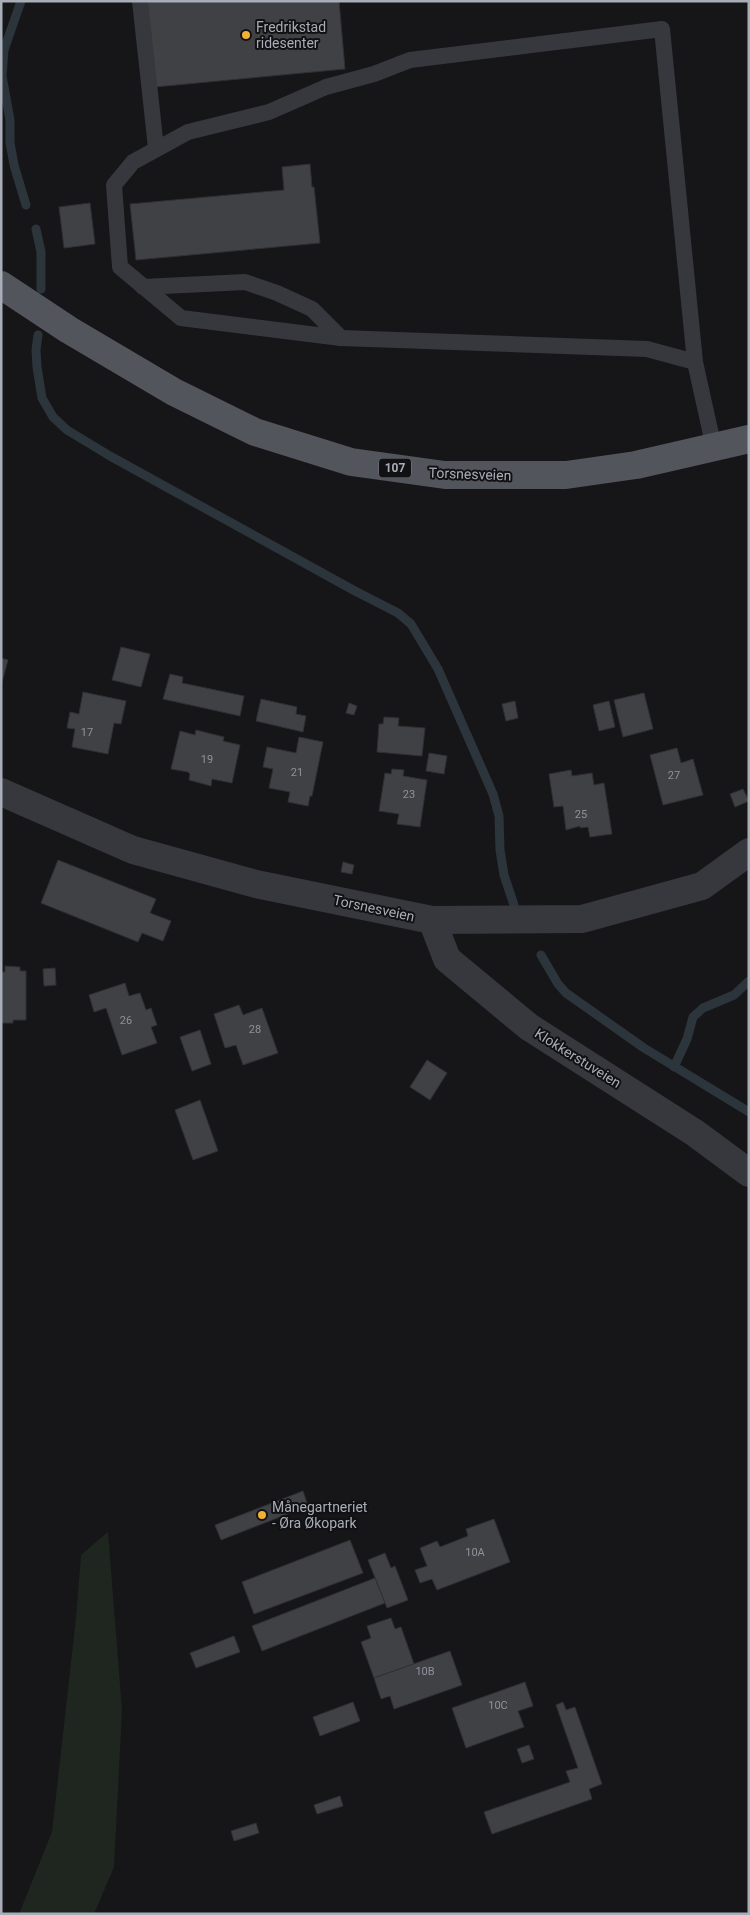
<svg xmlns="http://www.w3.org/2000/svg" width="750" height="1915" viewBox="0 0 750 1915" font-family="Roboto,sans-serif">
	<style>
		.green { fill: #1e261f }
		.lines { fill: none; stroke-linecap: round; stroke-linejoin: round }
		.stream { stroke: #2c353c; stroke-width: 9 }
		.building { fill: #404145; stroke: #303034 }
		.lane { stroke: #37383d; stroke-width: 16 }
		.street { stroke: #37383d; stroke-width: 28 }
		.primary { stroke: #53555c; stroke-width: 28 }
		.poi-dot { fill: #f2b134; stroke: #111113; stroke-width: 2 }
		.labels { text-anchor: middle; stroke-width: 4; stroke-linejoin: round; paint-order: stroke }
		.number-label { font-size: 11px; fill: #8e929b }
		.shield { fill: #111113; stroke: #7b7e86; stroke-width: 1 }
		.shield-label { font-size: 12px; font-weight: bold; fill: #a8adb8 }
		.poi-label { font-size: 14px; fill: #a8adb8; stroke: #111113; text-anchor: start }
		.street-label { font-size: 14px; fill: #a8adb8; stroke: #111113 }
	</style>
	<rect width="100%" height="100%" fill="#161618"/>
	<polygon class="green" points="108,1532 122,1710 114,1867 94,1914 19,1914 52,1832 76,1618 81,1555"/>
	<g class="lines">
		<g class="stream">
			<polyline points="21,1 4,50 2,76 10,120 10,143 14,165 26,205"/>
			<polyline points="36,229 41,252 41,289"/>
			<polyline points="38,335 36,350 37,367 42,398 53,417 67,430 110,456 355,591 398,613 411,624 438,669 493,794 499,816 500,850 504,875 514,905"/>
			<polyline points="541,955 558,984 566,993 644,1048 749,1112"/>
			<polyline points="674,1067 687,1039 693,1017 703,1008 734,995 749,981"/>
		</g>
	</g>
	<g class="building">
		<polygon points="147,1 339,1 345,69 155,87"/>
		<polygon points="310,164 312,187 314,187 320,243 136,260 130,204 284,190 282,167"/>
		<polygon points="90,203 95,244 64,248 59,207"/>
		<polygon points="121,647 150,654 141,687 112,680"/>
		<polygon points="1,658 8,660 1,686"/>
		<polygon points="170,674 183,677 182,683 244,696 240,716 163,699"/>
		<polygon points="83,692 126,701 121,724 114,723 108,754 72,747 75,729 67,728 70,712 79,714"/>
		<polygon points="644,693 653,729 623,737 614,700"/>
		<polygon points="261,699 297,707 296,714 306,716 303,732 256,721"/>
		<polygon points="515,701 518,718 506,721 502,704"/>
		<polygon points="609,701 615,727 599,731 593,705"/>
		<polygon points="349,703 357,706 354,715 346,713"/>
		<polygon points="384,717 399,718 398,726 425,728 422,756 377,752 379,724 383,724"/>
		<polygon points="196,730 224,737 223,741 240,745 232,783 212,779 211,786 189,780 190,774 188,772 171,769 180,731 195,735"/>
		<polygon points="299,737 323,742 312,796 310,796 308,806 288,802 290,792 269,788 273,769 263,767 267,747 296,753"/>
		<polygon points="677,748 681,763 693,759 703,795 663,805 650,755"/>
		<polygon points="429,753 447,756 444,774 426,771"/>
		<polygon points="392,769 404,770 403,776 427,780 420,827 397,824 399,814 379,811 385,773 391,774"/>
		<polygon points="571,770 572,776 592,773 594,785 604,783 612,834 590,837 588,827 580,828 580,826 566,830 563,806 554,807 549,774"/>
		<polygon points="743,789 749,801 735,807 730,794"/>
		<polygon points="58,860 156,899 150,913 171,921 163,941 142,933 138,942 41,903"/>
		<polygon points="343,862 354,865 352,874 341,872"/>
		<polygon points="5,966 20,967 20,971 26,971 26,1020 13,1020 13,1023 1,1023 1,972 5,972"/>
		<polygon points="55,968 56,985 44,986 43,969"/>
		<polygon points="125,983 129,996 140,993 146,1010 151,1008 157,1025 151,1027 157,1043 122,1055 106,1008 94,1012 89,995"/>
		<polygon points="239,1005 243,1015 262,1008 278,1053 243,1065 236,1045 225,1048 214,1014"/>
		<polygon points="200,1030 211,1064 192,1071 180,1037"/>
		<polygon points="427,1060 447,1073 430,1100 410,1087"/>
		<polygon points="200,1100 218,1151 193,1160 175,1110"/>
		<polygon points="303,1491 308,1506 221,1540 215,1525"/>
		<polygon points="494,1519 510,1562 437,1590 432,1579 420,1583 415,1570 427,1566 420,1548 437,1541 440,1547 468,1536 466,1529"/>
		<polygon points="350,1540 363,1573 254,1614 242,1582"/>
		<polygon points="385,1553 391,1568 395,1566 408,1600 387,1608 368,1560"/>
		<polygon points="375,1578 385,1603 262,1651 252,1626"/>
		<polygon points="391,1618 395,1629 401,1627 414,1664 374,1678 361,1642 371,1638 367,1626"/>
		<polygon points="234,1636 240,1652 196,1668 190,1653"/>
		<polygon points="450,1651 462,1685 394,1709 390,1696 381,1699 374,1678"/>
		<polygon points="525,1682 533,1706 518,1711 524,1727 466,1748 452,1708"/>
		<polygon points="353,1702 360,1721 320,1736 313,1717"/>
		<polygon points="563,1702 566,1710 575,1707 602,1784 589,1789 592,1799 492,1834 484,1812 570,1782 566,1771 578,1768 556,1705"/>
		<polygon points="529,1745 534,1759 522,1763 517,1749"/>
		<polygon points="340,1796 343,1806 317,1814 314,1805"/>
		<polygon points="256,1823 259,1833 234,1841 231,1831"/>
	</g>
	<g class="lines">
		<g class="lane">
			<polyline points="140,1 156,148"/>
			<polyline points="143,287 245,282 277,293 312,309 341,338"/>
			<polyline points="695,362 662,29 410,60 374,74 326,87 269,112 188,132 133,162 114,185 120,267 181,318 341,338 647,349 695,362 714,448"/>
		</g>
		<g class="street">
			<polyline points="1,792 133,850 256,884 432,920 582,919 702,886 749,852"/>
			<polyline points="432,920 447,959 529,1027 695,1133 749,1173"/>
		</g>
		<polyline class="primary" points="1,285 69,330 174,392 255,432 351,462 445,475 566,475 636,465 749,439"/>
	</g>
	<g class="poi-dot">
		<circle cx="246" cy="35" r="5"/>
		<circle cx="262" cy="1515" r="5"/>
	</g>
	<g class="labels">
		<g class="number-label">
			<text x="87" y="736">17</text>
			<text x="207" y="763">19</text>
			<text x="297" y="776">21</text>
			<text x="674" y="779">27</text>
			<text x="409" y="798">23</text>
			<text x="581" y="818">25</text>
			<text x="126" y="1024">26</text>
			<text x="255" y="1033">28</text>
			<text x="475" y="1556">10A</text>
			<text x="425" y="1675">10B</text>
			<text x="498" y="1709">10C</text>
		</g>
		<rect class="shield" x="379" y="458.5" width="32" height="19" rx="4"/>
		<g class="shield-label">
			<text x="395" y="472">107</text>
		</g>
		<g class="poi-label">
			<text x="256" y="32">Fredrikstad<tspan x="256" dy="16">ridesenter</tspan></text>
			<text x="272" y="1512">Månegartneriet<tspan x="272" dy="16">- Øra Økopark</tspan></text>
		</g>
		<g class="street-label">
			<text transform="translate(470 474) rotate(2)" y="5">Torsnesveien</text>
			<text transform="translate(374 908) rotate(12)" y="5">Torsnesveien</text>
			<text transform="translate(578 1058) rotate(32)" y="5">Klokkerstuveien</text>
		</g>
	</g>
	<rect width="750" height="1915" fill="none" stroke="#a8adb8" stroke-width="5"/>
</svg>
